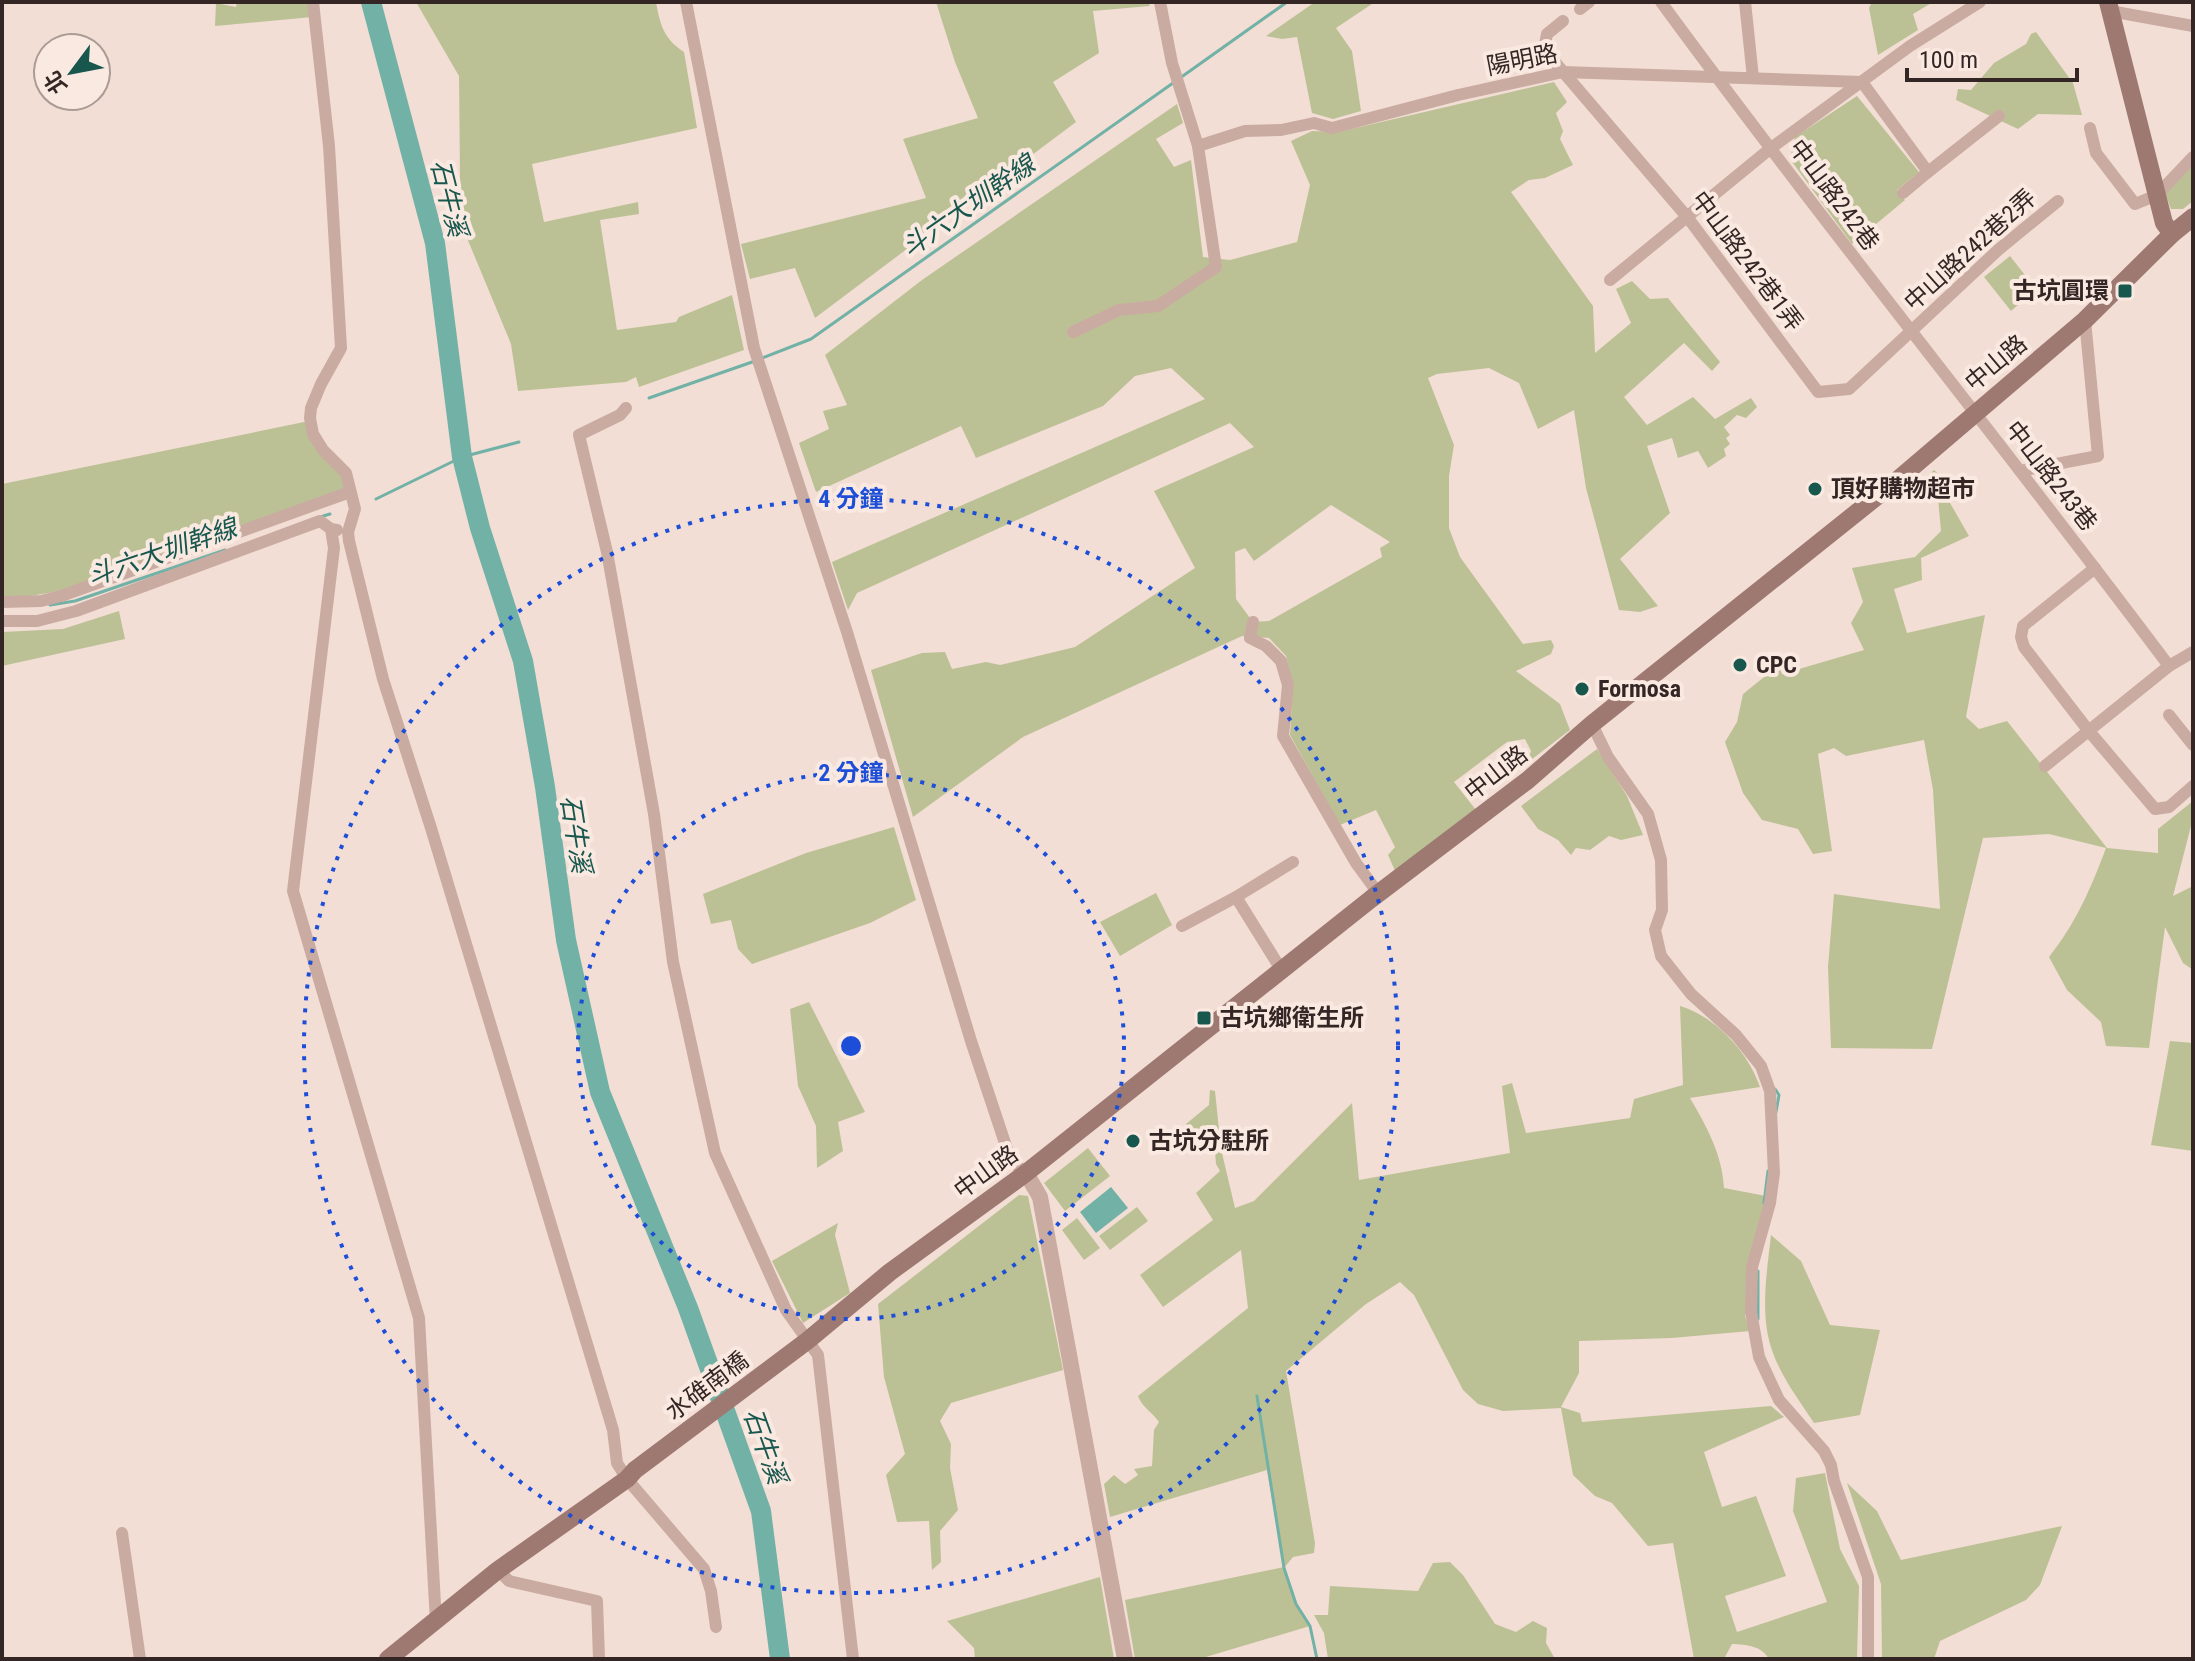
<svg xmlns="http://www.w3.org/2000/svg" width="2195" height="1661" viewBox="0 0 2195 1661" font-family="'Roboto Condensed','Noto Sans TC',sans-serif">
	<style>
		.green { fill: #bcc195; fill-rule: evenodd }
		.water { fill: #72b1a6 }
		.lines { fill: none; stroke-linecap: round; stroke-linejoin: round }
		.stream { stroke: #72b1a6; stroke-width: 3 }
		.river { stroke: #72b1a6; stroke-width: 20 }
		.minor { stroke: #caaba1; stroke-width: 12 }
		.tertiary { stroke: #caaba1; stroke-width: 16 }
		.secondary { stroke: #9e7972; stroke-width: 18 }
		.ring { fill: none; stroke: #1d4ed8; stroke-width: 4; stroke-dasharray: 4 8 }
		.poi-dot { fill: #18574e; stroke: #fae9e1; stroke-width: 3 }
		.labels { text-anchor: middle; stroke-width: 8; stroke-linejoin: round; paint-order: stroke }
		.street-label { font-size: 24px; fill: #342624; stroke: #fae9e1 }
		.poi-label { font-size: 24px; font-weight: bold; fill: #342624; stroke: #fae9e1; text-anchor: start }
		.water-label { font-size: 26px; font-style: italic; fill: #18574e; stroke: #fae9e1 }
		.centre { fill: #1d4ed8; stroke: #fae9e1; stroke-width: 4 }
		.ring-label { font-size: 24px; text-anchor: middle; font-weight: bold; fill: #1d4ed8; stroke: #fae9e1; stroke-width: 8; stroke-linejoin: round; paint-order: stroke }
	</style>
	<rect width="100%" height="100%" fill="#f2ded5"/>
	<g class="green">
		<polygon points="237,2 311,2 312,17 215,26 216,3 236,7"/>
		<path d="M416,2H656C660,25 664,39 684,52L697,128L532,164L544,222L638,202L639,214L600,220L617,330L676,322L679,317L732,295L744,350L639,387L636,377L626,382L518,391L511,344L467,238L460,178L459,76Z"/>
		<polygon points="936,2 1148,2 1150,6 1093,11 1099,53 1053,82 1076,122 815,318 795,268 750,279 741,244 926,198 903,139 978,118 955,62"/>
		<polygon points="1315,2 1375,2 1336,28 1352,51 1361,111 1333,119 1312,113 1297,37 1282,39 1266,36"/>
		<polygon points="1872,2 1933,2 1913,14 1918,30 1878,55 1869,8"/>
		<polygon points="2036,32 2073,83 2082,115 2038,114 2018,129 1956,100 1958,89 1971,90 1994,63 2026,44 2031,34"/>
		<path d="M1554,82L1567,102L1556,113L1563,131L1560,139L1573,165L1545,178L1529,180L1511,192L1593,306L1595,353L1631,323L1616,289L1632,281L1650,299L1668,298L1720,362L1712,371L1684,343L1624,397L1647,425L1693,397L1715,419L1751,398L1757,407L1746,418L1737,415L1724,427L1730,435L1726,438L1730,444L1724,449L1726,456L1708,468L1698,451L1678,458L1672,438L1647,446L1670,513L1620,559L1658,606L1640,612L1619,610L1586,488L1574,410L1538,429L1519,383L1489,368L1437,374L1428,378L1454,445L1449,476V528L1460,557L1523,644L1551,640L1554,646L1551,654L1516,671L1560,704L1570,730L1527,763L1531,751L1525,739L1507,742L1454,782L1476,810L1396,873L1388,855L1395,847L1376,810L1340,825L1290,735L1293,684L1286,656L1269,638L1242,636L1023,737L913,817L871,670L922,653L945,652L952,669L986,662L1000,665L1075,647L1195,568L1154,491L1254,447L1230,423L857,593L848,610L832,562L1205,399L1171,368L1135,376L1103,406L976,458L961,426L816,492L799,443L829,429L823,411L847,405L825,355L922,280L1177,104L1183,123L1156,139L1174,167L1191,160L1203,257L1230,260L1297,242L1310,185L1291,141L1312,131L1338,132ZM1331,505L1390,542L1380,548L1382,557L1269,621L1253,622L1236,599L1235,552L1245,548L1254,561Z"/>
		<polygon points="1857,96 1919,172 1897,190 1905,200 1852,244 1790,159 1795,137"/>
		<polygon points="2193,162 2193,201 2183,209 2171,209 2165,193"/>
		<polygon points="2010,256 2036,289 2011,311 1984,277"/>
		<polygon points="309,421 327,458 348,472 350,491 207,536 66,590 30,596 2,597 2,484"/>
		<path d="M1934,470L1954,487L1946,496L1969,536L1921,558L1922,580L1894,589L1907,633L1985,615L1966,717L1979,729L2007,721L2107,848L2158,853V829L2193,801V818L2173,896L2193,886V970L2183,963L2165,927L2149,1048L2106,1046L2101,1022L2067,990L2049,957C2076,923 2091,888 2106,848L2049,834L1983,838L1932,1049L1831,1048L1828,967L1834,894L1940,909L1933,790L1924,740L1846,756L1834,748L1818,754L1832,851L1813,854L1798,829L1762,820L1743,793L1725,742L1737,722L1743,694L1779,665L1782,674L1864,650L1851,623L1863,602L1852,568L1915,557L1941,531L1938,498L1925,477Z"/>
		<polygon points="119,611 125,639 2,666 2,632 63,629"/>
		<polygon points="1597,749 1627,796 1643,835 1621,840 1609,836 1590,850 1576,848 1571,855 1558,840 1538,829 1521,806"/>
		<polygon points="894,827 916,900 870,923 752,964 738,949 731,920 711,924 703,894 806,853"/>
		<polygon points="1156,893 1172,925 1120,956 1100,922"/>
		<polygon points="809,1002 865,1112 838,1122 843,1151 817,1168 816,1126 798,1086 790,1009"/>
		<path d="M1680,1006C1716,1017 1748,1052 1760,1087L1690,1098C1707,1127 1722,1154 1724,1188L1766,1196L1745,1316L1750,1331L1672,1338L1579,1341V1373L1561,1407L1580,1413L1582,1422L1771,1406L1784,1417L1704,1452L1722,1507L1756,1496L1786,1576L1725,1596L1737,1632L1827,1602L1793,1511L1796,1478L1825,1473L1840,1549L1859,1586L1857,1659H1769C1761,1645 1746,1645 1732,1644L1725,1657L1694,1659L1673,1543L1648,1546L1612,1503L1595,1496L1573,1475L1561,1408L1503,1411L1478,1404L1463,1390L1414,1295L1400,1282L1366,1304L1286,1371L1315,1543L1314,1553L1293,1557L1284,1568L1296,1604L1310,1626L1199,1659H1135L1125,1600L1284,1567L1267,1470L1110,1517L1104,1484L1114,1475L1125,1484L1138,1475L1134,1469L1152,1466L1154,1430L1159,1422C1153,1413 1141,1406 1138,1396L1248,1308L1241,1250L1163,1307L1140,1275L1213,1220L1196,1193L1220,1171L1216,1164L1213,1128L1191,1131L1186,1124L1209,1105L1210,1090L1215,1091L1221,1149L1235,1208L1254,1201L1352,1103L1359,1180L1510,1153L1502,1086L1512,1083L1526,1133L1630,1118L1634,1099L1683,1085Z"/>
		<polygon points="2170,1041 2193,1043 2193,1151 2151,1145"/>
		<polygon points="1088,1148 1110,1176 1065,1211 1044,1183"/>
		<polygon points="1019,1195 1028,1196 1063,1370 951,1403 940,1421 951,1444 950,1468 958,1510 940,1531 941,1562 932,1570 929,1521 897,1522 886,1475 905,1454 884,1377 878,1304"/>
		<polygon points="1137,1207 1148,1221 1110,1250 1099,1236"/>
		<polygon points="1077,1218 1100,1248 1084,1260 1062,1230"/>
		<polygon points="838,1223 835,1235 850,1293 803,1323 772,1261"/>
		<path d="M1771,1235L1801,1261L1830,1325L1880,1330L1860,1415L1814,1423C1799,1400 1782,1378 1773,1353C1759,1316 1767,1273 1771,1235Z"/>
		<polygon points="1847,1483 1877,1511 1901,1560 2062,1526 2040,1585 2026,1600 1940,1641 1934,1659 1882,1659 1881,1584"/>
		<polygon points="1450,1562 1463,1575 1495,1624 1516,1632 1533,1621 1547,1628 1546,1643 1555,1659 1328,1659 1324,1633 1314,1615 1328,1615 1330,1586 1418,1591 1433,1563"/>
		<polygon points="1100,1577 1114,1659 975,1659 974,1648 947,1621"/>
	</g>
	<polygon class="water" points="1111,1187 1128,1208 1096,1233 1080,1212"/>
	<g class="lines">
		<g class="stream">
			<polyline points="1180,78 1287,2"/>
			<polyline points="762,358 811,339 1173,83"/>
			<polyline points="649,398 755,361"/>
			<polyline points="376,499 462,457 519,442"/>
			<polyline points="320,517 330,514"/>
			<polyline points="50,605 75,601 225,550"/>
			<polyline points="1775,1089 1779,1095 1776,1112"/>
			<polyline points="1764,1203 1768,1171"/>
			<polyline points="1758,1271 1758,1319"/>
			<polyline points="1257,1396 1284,1568 1296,1604 1310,1626 1317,1659"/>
		</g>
		<polyline class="river" points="371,2 435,243 462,457 480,528 523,661 545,787 566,940 600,1092 688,1308 761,1511 780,1659"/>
		<g class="minor">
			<polyline points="313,2 329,146 341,348 321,384 311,408 310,418 313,434 323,450 346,473 355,509 348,532 349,541 383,679 431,828 613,1430 617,1463 627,1479 704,1569 711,1591 716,1627"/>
			<polyline points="686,2 754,348 847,632 971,1041 1011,1161 1026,1173"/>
			<path d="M1661,2C1826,227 2002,443 2169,666"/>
			<polyline points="1745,2 1753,78"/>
			<polyline points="1580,9 1589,2"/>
			<polyline points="2110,11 2193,26"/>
			<polyline points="1563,21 1547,34 1545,44 1547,53 1688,218 1818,392 1849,389 1998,250 2058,201"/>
			<polyline points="2090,128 2096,153 2135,204 2157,195 2193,157"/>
			<polyline points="1198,146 1245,131 1281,130 1314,123 1332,128 1458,95 1563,72 1862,82 1928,172 1999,116"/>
			<polyline points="1903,193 1928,172"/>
			<polyline points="1610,280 1771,148 1910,46 1980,2"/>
			<polyline points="1073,332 1119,310 1158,306 1216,267 1198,146 1172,63 1160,2"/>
			<polyline points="626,408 620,415 579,435 607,552 654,814 673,962 715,1153 786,1310 818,1355 853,1659"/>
			<polyline points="2020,471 2098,456 2085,320"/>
			<polyline points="331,529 334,548 293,891 419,1318 436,1622"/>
			<polyline points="2095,568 2023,626 2021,637 2024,647 2088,730 2155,809 2169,807 2193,786"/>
			<polyline points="2,602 41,601 61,596 350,492"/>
			<polyline points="2,621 37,621 76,611 320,521 331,529 337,530"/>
			<polyline points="1253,622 1250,638 1266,646 1281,661 1288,685 1283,736 1356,863 1378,893"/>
			<polyline points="2169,715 2193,745"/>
			<polyline points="1592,724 1608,757 1648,814 1661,860 1662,910 1655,930 1661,956 1691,994 1736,1035 1761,1066 1770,1091 1774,1173 1770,1203 1752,1267 1751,1312 1759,1357 1779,1400 1824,1451 1831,1465 1834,1481 1868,1577 1868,1659"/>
			<polyline points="2045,766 2169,666 2193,652"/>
			<polyline points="1236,897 1293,862"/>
			<polyline points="1182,926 1236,897 1282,971"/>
			<polyline points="122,1533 140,1659"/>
			<polyline points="498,1570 509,1581 597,1601 599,1659"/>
		</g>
		<polyline class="tertiary" points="1026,1173 1040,1197 1125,1659"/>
		<g class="secondary">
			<polyline points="2108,2 2164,223 2172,234"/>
			<polyline points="388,1659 498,1570 627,1479 635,1470 807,1341 890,1272 1026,1173 1371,899 1528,780 1592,724 1895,482 2085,320 2172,234 2193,217"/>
		</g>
	</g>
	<g class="ring">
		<circle cx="851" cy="1046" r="273"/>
		<circle cx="851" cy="1046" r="547"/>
	</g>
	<g class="poi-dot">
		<rect x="2117" y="283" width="16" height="16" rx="4"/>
		<circle cx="1815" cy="489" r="8"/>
		<circle cx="1740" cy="665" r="8"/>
		<circle cx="1582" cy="689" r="8"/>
		<rect x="1196" y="1010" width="16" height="16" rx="4"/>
		<circle cx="1133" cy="1141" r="8"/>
	</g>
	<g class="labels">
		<g class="street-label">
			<text transform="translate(1522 60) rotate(-11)" y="8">陽明路</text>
			<text transform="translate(1834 195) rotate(53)" y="8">中山路242巷</text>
			<text transform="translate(1970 250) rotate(-42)" y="8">中山路242巷2弄</text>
			<text transform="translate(1747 261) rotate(53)" y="8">中山路242巷1弄</text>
			<text transform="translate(1996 363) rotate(-40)" y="8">中山路</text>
			<text transform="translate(2051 476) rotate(52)" y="8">中山路243巷</text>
			<text transform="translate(1496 773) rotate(-38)" y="8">中山路</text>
			<text transform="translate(986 1172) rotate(-36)" y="8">中山路</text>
			<text transform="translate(707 1386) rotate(-37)" y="8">水碓南橋</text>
		</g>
		<g class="poi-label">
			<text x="2109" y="299" text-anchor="end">古坑圓環</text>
			<text x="1831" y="497">頂好購物超市</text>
			<text x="1756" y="673">CPC</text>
			<text x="1598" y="697">Formosa</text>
			<text x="1220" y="1026">古坑鄉衛生所</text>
			<text x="1149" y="1149">古坑分駐所</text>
		</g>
		<g class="water-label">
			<text transform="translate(449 198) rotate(76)" y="9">石牛溪</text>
			<text transform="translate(968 206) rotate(-35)" y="9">斗六大圳幹線</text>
			<text transform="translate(162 552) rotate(-19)" y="9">斗六大圳幹線</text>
			<text transform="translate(576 834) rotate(81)" y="9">石牛溪</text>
			<text transform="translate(765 1446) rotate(70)" y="9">石牛溪</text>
		</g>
	</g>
	<circle cx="851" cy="1046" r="12" class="centre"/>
	<g class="ring-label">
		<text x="851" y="507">4 分鐘</text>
		<text x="851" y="781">2 分鐘</text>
	</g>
	<rect width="2195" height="1661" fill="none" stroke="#342624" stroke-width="8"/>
	<g transform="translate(72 72) rotate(238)"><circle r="38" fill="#fae9e1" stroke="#ab9b95" stroke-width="2"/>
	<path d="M0-6L14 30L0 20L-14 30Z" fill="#18574e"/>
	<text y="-12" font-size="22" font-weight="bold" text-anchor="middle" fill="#342624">北</text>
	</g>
	<path d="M1907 68v12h170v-12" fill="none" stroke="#342624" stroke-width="4"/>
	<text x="1919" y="68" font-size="24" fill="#342624" stroke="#fae9e1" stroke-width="6" paint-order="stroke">100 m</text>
</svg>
